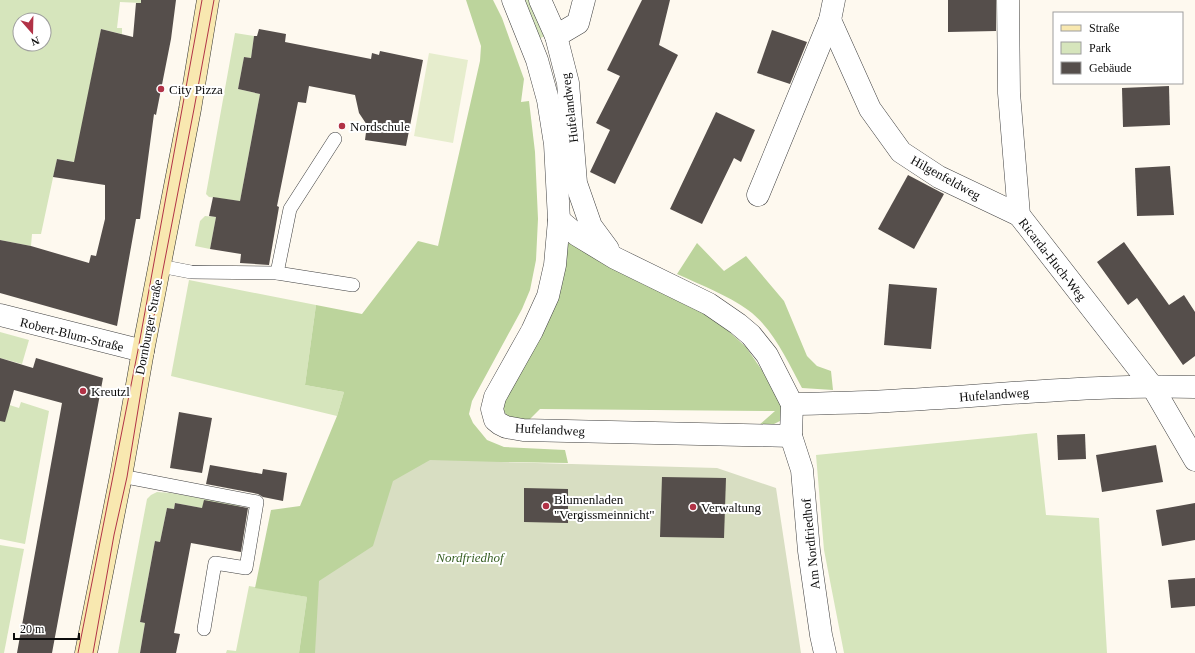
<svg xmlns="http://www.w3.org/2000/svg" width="1195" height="653" viewBox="0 0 1195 653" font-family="'Times New Roman',serif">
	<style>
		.green { fill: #d6e5bc; fill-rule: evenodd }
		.forest { fill: #bcd49c }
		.cemetery { fill: #d8dec2 }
		.pitch { fill: #e6edcd }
		.building { fill: #554e4b }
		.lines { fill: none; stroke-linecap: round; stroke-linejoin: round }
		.lane-casing { stroke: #404040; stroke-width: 14 }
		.street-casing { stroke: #404040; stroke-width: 23 }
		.secondary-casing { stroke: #2f2f2f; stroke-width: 23 }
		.lane { stroke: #fff; stroke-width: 13 }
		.street { stroke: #fff; stroke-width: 22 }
		.secondary { stroke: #f8e8b0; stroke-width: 22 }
		.tram { stroke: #b13246; stroke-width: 1 }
		.poi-dot { fill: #b13246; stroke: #fff; stroke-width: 1.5 }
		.labels { text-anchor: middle; stroke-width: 4; stroke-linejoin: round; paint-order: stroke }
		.poi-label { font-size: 13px; fill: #0d0d0d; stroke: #fff; text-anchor: start }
		.street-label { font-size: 13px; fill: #0d0d0d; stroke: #fff }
		.park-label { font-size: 13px; font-style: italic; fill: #375f24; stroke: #fff }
	</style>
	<rect width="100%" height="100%" fill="#fef9ef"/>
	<g class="green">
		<path d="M0,0H141V3L120,2L117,28H122V34L101,29L75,162L57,159L41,234H32L31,246L0,240ZM20,20H44V44H20Z"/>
		<polygon points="521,0 529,0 546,36 537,39"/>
		<polygon points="235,33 254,36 251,58 244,57 238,89 260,94 240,201 209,197 206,194"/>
		<polygon points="205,216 216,217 210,249 195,246 200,221"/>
		<polygon points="189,280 316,305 305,385 344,392 337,416 171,376"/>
		<polygon points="0,332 29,340 22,364 0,358"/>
		<polygon points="0,402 19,408 21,402 49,411 25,544 0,539"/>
		<polygon points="1037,433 1046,515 1099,518 1107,653 844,653 824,550 816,455"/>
		<polygon points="157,492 171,493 240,505 239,515 175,503 174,509 167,508 160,542 155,541 140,622 145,623 140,653 118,653 147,499 151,495"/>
		<polygon points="0,545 24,549 4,653 0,653"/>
		<polygon points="249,586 307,597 299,653 226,653 227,650 236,651"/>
	</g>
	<g class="forest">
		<polygon points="466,0 493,0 502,18 524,79 521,102 529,101 535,152 538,219 536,260 530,290 522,309 472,401 469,414 473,423 487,440 504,447 565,450 568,463 501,462 366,653 299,653 307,597 255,588 271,510 300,506 337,416 344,392 305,385 316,305 362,314 418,241 438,246 480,61 481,46"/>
		<path d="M574,242L712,316L746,347L774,388L783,408V415L780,421L772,425H759L775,411L540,409L524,425C511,419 506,418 501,404L565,247L569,243Z"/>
		<path d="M697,243L724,271L746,256L784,301L807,356L817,366L831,371L833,390L802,388C788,362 773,328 748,310C727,295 701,285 677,274Z"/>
	</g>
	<polygon class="cemetery" points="430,460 717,468 776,488 801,653 315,653 319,581 373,546 393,481"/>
	<polygon class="pitch" points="429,53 468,60 453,143 414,136"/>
	<g class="building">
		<polygon points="141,0 176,0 171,39 156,115 154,114 140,219 136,219 117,326 0,293 0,240 31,246 89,263 91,255 96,256 105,219 105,185 53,177 57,159 74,162 101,29 133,37 136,3 141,3"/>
		<polygon points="642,0 670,0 659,45 678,55 615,184 590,172 610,130 596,123 620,76 607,70"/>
		<polygon points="948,0 996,0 996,31 948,32"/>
		<polygon points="259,29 286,34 285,42 371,59 372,53 379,55 380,51 423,60 406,146 365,140 367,125 359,113 355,95 309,86 306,103 298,102 277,206 279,207 269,265 240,263 241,254 210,249 216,217 209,216 213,197 240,201 260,94 238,89 244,57 251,58 254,36 257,36"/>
		<polygon points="772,30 807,42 790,84 757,73"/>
		<polygon points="1169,86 1170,125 1123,127 1122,88"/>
		<polygon points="716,112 755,130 741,162 734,158 702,224 670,209"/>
		<polygon points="1170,166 1174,215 1137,216 1135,168"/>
		<polygon points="908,175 944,194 914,249 878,229"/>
		<polygon points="1124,242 1169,305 1184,295 1195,312 1195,356 1183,365 1137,298 1128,305 1097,262"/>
		<polygon points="889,284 937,288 931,349 884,345"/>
		<polygon points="0,358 33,368 36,358 103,378 52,653 17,653 62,403 14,390 5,422 0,421"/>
		<polygon points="179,412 212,418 202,473 170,468"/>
		<polygon points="1085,434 1086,459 1058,460 1057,435"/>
		<polygon points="1156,445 1163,482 1102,492 1096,455"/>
		<polygon points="210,465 262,474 263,469 287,473 283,501 263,497 258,494 206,484"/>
		<polygon points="662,477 726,478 724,538 660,537"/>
		<polygon points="524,488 568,489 568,523 524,522"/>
		<polygon points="204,500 248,508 241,552 191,543 174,633 180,634 176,653 140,653 145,623 140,622 155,541 160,542 167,508 174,509 175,503 202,508"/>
		<polygon points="1195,503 1195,540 1162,546 1156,510"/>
		<polygon points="1195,578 1195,606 1171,608 1168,580"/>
	</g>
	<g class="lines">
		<g class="lane-casing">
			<g id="lane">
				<polyline points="160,266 191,272 277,273 353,285"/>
				<polyline points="277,273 290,209 335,139"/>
				<polyline points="121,476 257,502 246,568 215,563 204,629"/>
			</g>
		</g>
		<g class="street-casing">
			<g id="street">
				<polyline points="513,0 537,60 548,100 555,144 559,220 555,265 548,296 532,331 495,397 492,409 495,420 500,424 506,427 523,430 791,436"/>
				<polyline points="540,0 556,36 568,83 576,183 591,226 608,249"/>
				<polyline points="1008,0 1009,93 1019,215 1152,386 1195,460"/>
				<polyline points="830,20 870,109 901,152 939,177 1019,215"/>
				<polyline points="556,36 578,23 584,0"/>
				<polyline points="758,195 830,20 834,0"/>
				<polyline points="559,220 577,235 615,258 709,304 738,324 751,335 767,355 792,404 791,436 802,470 809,551 821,635 825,653"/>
				<polyline points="0,315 143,351"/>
				<path d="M792,404C830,403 867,403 904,400C1001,395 1098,384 1195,387"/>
			</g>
		</g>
		<g class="secondary-casing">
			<polyline id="secondary" points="86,653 121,476 143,351 190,109 208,0"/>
		</g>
		<use href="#lane" class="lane"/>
		<use href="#street" class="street"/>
		<use href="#secondary" class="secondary"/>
		<g class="tram">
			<polyline points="78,653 138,350 202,0"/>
			<polyline points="93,653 114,535 127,477 150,337 194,109 214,0"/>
		</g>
	</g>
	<g class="poi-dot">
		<circle cx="161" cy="89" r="4"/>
		<circle cx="342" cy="126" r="4"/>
		<circle cx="83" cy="391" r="4"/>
		<circle cx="546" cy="506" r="4"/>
		<circle cx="693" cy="507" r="4"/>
	</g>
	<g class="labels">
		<g class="poi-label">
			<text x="169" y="94">City Pizza</text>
			<text x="350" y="131">Nordschule</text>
			<text x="91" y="396">Kreutzl</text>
			<text x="554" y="504">Blumenladen<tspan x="554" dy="15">"Vergissmeinnicht"</tspan></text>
			<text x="701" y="512">Verwaltung</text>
		</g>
		<g class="street-label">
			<text transform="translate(569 108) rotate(-97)" y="5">Hufelandweg</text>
			<text transform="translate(946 177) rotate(29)" y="5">Hilgenfeldweg</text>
			<text transform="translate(1053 259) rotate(52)" y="5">Ricarda-Huch-Weg</text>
			<text transform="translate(148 327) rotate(-79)" y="5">Dornburger Straße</text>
			<text transform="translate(72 334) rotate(14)" y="5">Robert-Blum-Straße</text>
			<text transform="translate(994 394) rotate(-4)" y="5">Hufelandweg</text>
			<text transform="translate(550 429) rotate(3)" y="5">Hufelandweg</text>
			<text transform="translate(810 544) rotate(-96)" y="5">Am Nordfriedhof</text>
		</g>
		<g class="park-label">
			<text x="470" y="562">Nordfriedhof</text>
		</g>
	</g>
	<rect x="1053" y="12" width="130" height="72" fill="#ffffff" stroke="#9e9e9e"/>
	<rect x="1061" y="25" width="20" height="6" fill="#f8e8b0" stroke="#9e9e9e"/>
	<text x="1089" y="32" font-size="12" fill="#0d0d0d">Straße</text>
	<rect x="1061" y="42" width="20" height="12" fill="#d6e5bc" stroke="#9e9e9e"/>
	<text x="1089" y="52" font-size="12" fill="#0d0d0d">Park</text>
	<rect x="1061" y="62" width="20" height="12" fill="#554e4b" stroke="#9e9e9e"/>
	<text x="1089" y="72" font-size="12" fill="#0d0d0d">Gebäude</text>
	<g transform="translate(32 32) rotate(160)"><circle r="19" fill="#ffffff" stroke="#9e9e9e"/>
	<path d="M0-3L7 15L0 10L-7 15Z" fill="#b13246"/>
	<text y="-6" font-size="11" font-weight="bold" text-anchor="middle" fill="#0d0d0d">N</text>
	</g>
	<path d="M14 633v6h65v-6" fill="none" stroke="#0d0d0d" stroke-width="2"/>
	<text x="20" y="633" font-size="12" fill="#0d0d0d" stroke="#ffffff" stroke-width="3" paint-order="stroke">20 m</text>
</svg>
